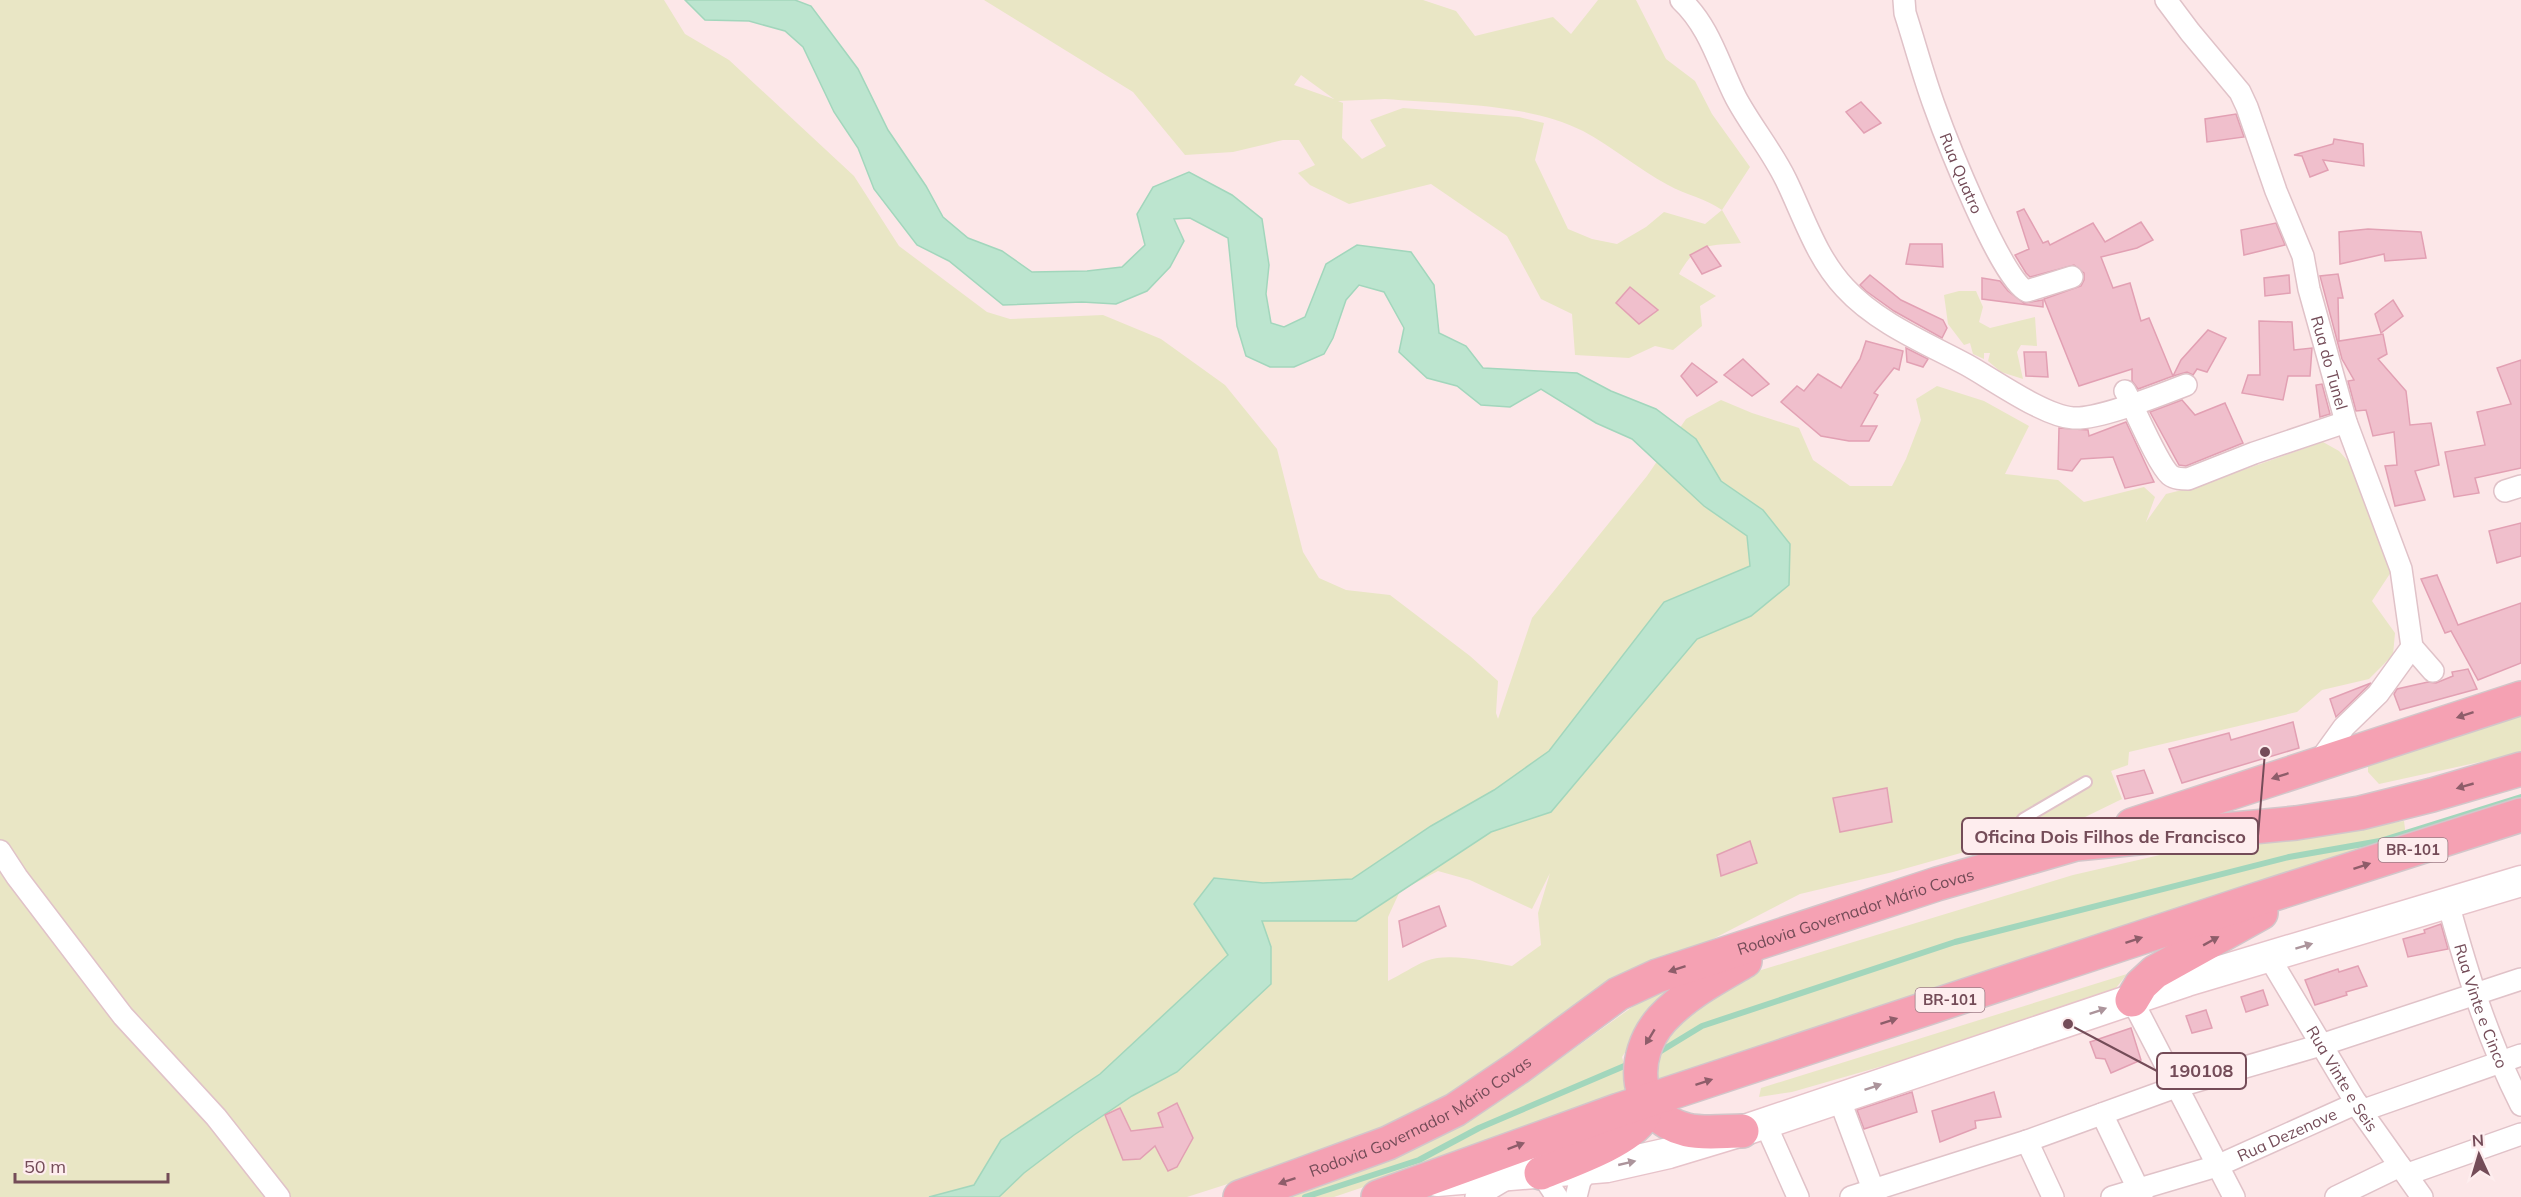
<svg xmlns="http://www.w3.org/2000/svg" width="2521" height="1197" viewBox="0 0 2521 1197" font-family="Mulish,sans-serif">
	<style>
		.green { fill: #e9e6c5; fill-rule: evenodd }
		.water { fill: #bce5cf; stroke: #a2d6bc; stroke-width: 1.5 }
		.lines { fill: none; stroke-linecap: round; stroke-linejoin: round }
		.stream { stroke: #a2d6bc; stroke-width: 6 }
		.building { fill: #f0bfcc; stroke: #e2a0b3; stroke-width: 1.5 }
		.service-casing { stroke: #e0c2c8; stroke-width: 14 }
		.minor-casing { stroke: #e0c2c8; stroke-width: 24 }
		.secondary-casing { stroke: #e7c3ca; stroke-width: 33 }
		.trunk-casing { stroke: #d3c6ca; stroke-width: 36 }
		.service { stroke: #fff; stroke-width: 10 }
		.minor { stroke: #fff; stroke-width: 21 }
		.secondary { stroke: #fff; stroke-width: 30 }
		.trunk { stroke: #f5a1b3; stroke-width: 33 }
		.oneway { fill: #8e5d6a }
		.oneway2 { fill: #ac949b }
		.labels { text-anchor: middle; stroke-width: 4.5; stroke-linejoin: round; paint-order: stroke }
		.shield { fill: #feedee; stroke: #9d7c85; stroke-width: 1.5 }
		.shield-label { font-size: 15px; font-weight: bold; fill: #744c58 }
		.street-label { font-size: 16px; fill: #744c58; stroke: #feedee }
		.leader { fill: none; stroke: #744c58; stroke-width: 2 }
		.callout-dot { fill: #744c58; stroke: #feedee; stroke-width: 2 }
		.callout { fill: #feedee; stroke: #744c58; stroke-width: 2 }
		.callout-label { font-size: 18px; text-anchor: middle; font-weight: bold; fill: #744c58 }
	</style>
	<rect width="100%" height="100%" fill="#fce7e8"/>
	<g class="green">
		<path d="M0,0H664L685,34L729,60L854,176L899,246L987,312L1010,319L1103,315L1161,339L1225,385L1277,449L1303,552L1319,578L1346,590L1390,595L1470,656L1498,681L1496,713L1498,719L1532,618L1647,476L1686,419L1721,400L1752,413L1799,428L1813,460L1850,486H1892L1906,459L1921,420L1916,399L1937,386L1984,401L2029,426L2005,474L2058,480L2084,502L2144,487L2155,497L2146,522L2166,494L2194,487L2323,442L2339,451L2356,470L2391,572L2372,601L2395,633L2393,655L2369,679L2322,690L2297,712L2129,752L2128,765L2111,771L2122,799L2079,820L1893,872L1800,894L1711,940L1645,966L1438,1105L1330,1151L1187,1197H0ZM1438,871L1470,880L1532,909L1550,873L1538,913L1541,945L1512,966C1489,962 1449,952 1426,961C1413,966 1401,975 1388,981V917L1400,891Z"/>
		<path d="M984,0H1423L1456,11L1475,36L1553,17L1571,34L1598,0H1636L1666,59L1695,81L1712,114L1750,167L1722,210L1741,243C1707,246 1697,242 1679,274L1716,296L1700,306L1702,326L1673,350L1655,346L1629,358L1575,355L1572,314L1541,299L1507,236L1431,184L1349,204L1310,185L1298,173L1315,165L1299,140H1283L1233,152L1185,155L1133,92ZM1301,75L1334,99L1294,85ZM1385,99C1446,104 1529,103 1583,131C1613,147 1638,169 1668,185C1686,195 1705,198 1722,210L1705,224L1664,212L1646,227L1617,244L1592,239L1568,229L1535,160L1544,123L1519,117L1403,108L1370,120L1386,146L1362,159L1342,138L1343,103L1338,101Z"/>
		<polygon points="1959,291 1976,291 1983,307 1979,322 1990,328 2035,317 2037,346 2021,345 2017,352 2023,379 2001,372 1988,361 1990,353 1984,353 1984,359 1973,354 1970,343 1964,345 1948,324 1944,295"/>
		<polygon points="2521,713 2521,753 2379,784 2368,772 2368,760"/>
		<polygon points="2404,821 2407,844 1656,1084 1648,1068 1671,1027 1732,979 2073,875 2186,849 2284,841"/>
		<polygon points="1730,963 1639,1031 1622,1057 1633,1096 1334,1197 1284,1197 1371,1168 1417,1146 1543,1071 1663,985"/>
		<polygon points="2127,974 2116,988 2084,1002 1984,1037 1792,1092 1759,1097 1761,1088"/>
	</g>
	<polygon class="water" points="685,0 795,0 811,6 858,69 888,130 926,186 943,217 968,238 1002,251 1032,272 1087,271 1122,267 1145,245 1137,214 1153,187 1189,172 1232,195 1262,219 1269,265 1266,294 1271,323 1284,327 1305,317 1326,264 1357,245 1411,252 1434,285 1439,333 1466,346 1483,368 1577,373 1611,391 1656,409 1696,439 1721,481 1763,510 1790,544 1789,585 1751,616 1697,639 1551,812 1491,832 1356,921 1262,921 1271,947 1271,984 1177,1072 1132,1096 1074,1135 1024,1173 999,1197 929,1197 974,1185 1001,1140 1100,1074 1228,955 1194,904 1214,878 1263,883 1352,879 1431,826 1494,790 1549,751 1664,602 1750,566 1747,536 1704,506 1632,439 1596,423 1541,389 1510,407 1481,405 1457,386 1427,378 1399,352 1404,328 1384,292 1359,285 1346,300 1333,338 1324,354 1294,367 1270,367 1246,356 1237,326 1228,238 1190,218 1174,219 1184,241 1170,267 1147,291 1116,304 1082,302 1003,305 949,261 917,245 874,189 858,148 834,112 803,47 785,31 749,21 705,20"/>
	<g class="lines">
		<g class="stream">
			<polyline points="1656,1054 1702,1026 1955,942 2289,857 2380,841 2521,797"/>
			<polyline points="1305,1197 1419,1160 1479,1128 1629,1064"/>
		</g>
	</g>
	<g class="building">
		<polygon points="1861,102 1881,123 1864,133 1846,112"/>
		<polygon points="2236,114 2244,137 2207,142 2205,119"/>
		<polygon points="2334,139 2363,144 2364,166 2323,160 2328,170 2310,177 2302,156 2294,155 2333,144"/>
		<polygon points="2024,209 2043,243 2048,241 2050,245 2093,223 2105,242 2141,222 2153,240 2137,248 2101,257 2113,288 2130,283 2141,321 2149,318 2173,376 2138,389 2132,381 2132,369 2079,386 2044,299 2081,286 2084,280 2084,273 2074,265 2030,277 2026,273 2015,255 2029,249 2017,212"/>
		<polygon points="2276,223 2285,245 2244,255 2241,230"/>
		<polygon points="2368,229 2421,232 2426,258 2385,261 2384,254 2340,264 2339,232"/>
		<polygon points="1910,244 1942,244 1943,267 1906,264"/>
		<polygon points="1707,246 1721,266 1702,274 1690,255"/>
		<polygon points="2338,274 2343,298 2338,298 2339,341 2383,334 2387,354 2378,359 2406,391 2410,425 2431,423 2439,465 2415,471 2425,500 2395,506 2385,466 2397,465 2394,432 2373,436 2366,410 2356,411 2348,381 2354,380 2342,359 2320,276"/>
		<polygon points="1870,275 1901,300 1943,320 1947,328 1942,338 1894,311 1866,291 1860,285"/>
		<polygon points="2289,275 2290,293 2265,296 2264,278"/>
		<polygon points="1982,278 2000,281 2008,291 2024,303 2043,300 2043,307 1982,299"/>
		<polygon points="1630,287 1658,310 1639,324 1616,303"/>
		<polygon points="2393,300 2403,316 2381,333 2375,314"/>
		<polygon points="2259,321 2292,322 2294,350 2312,348 2310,376 2288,376 2283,400 2242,393 2248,375 2260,375"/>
		<polygon points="2208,330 2226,338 2207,372 2197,369 2193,375 2187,372 2173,376 2181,360"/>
		<polygon points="1866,341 1903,351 1899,370 1894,368 1874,393 1878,395 1861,426 1877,426 1869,441 1849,441 1821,436 1781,402 1797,386 1804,391 1818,374 1841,388 1860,359"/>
		<polygon points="1906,348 1928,359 1923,367 1907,362"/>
		<polygon points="2024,352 2046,352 2048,377 2026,376"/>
		<polygon points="1743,359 1769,384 1752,396 1724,375"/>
		<polygon points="2521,360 2521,468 2475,478 2479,493 2454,497 2445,452 2485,445 2477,412 2511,404 2497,368"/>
		<polygon points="1692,363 1717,382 1697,396 1681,376"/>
		<polygon points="2322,384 2330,414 2320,417 2316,385"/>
		<polygon points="2182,400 2195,415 2225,403 2243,443 2186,466 2179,465 2150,412"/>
		<polygon points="2126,422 2154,482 2125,488 2113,457 2081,459 2072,471 2058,469 2059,428 2088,430 2089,436"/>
		<polygon points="2521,523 2521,556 2497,563 2489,531"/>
		<polygon points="2437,575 2458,625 2521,603 2521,663 2478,680 2451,631 2445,633 2421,579"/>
		<polygon points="2468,669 2477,689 2400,710 2394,694 2397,689 2428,682 2436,683 2453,676 2452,672"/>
		<polygon points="2371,683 2368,686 2336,717 2330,699"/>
		<polygon points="2293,722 2299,748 2182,783 2169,749 2229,733 2231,740"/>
		<polygon points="2144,770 2153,793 2125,799 2117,776"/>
		<polygon points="1887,788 1892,822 1840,832 1833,798"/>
		<polygon points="1750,841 1757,863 1721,876 1717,855"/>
		<polygon points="1439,906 1446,926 1403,947 1399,921"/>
		<polygon points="2441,924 2448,949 2408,957 2403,939 2425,933 2424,930"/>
		<polygon points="2358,966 2367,986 2346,992 2347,995 2315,1005 2305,980 2338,969 2339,972"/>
		<polygon points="2263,990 2268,1005 2246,1012 2241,997"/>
		<polygon points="2206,1010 2212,1028 2192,1033 2186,1016"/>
		<polygon points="2131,1028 2141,1060 2111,1073 2105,1059 2096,1058 2090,1042"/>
		<polygon points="1912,1092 1917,1112 1864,1129 1857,1110"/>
		<polygon points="1994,1092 2001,1117 1975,1121 1976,1128 1940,1142 1932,1111"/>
		<polygon points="1177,1103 1193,1138 1177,1167 1168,1171 1155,1146 1140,1159 1123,1160 1105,1115 1120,1108 1131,1131 1163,1127 1158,1113"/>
	</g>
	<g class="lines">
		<g class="service-casing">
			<polyline id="service" points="1995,859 2023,819 2086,782"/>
		</g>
		<g class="minor-casing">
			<g id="minor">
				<path d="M1681,0C1710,27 1719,65 1736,98C1751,126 1772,151 1786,180C1804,217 1816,257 1845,288C1877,323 1926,343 1967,365C1994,380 2044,416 2073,418C2098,420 2160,395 2186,385"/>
				<path id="s1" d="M1904,0L1905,13C1915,44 1923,75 1934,105C1945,136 2002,282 2027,291L2072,277"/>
				<path id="s2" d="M2166,0L2190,32L2240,92L2247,107L2276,191L2303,256L2309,289L2346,422L2401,569L2412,647L2378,694L2344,727L2318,763"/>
				<path d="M2125,391C2135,409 2157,463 2170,475C2175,479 2182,479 2188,479L2254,453L2346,422"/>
				<polyline points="2505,491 2521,486"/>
				<polyline points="2412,647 2433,671"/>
				<polyline points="0,851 17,877 123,1016 216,1117 279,1197"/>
				<path id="s3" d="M2448,903C2468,975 2487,1038 2521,1105"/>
				<path id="s4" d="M2269,957L2361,1111L2422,1197"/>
				<polyline points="2132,1000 2234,1197"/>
				<polyline points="1839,1098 1876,1197"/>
				<polyline points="2361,1111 2521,1055"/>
				<polyline points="2102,1114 2142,1197"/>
				<polyline points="1765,1123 1798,1197"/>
				<polyline points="2027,1141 2053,1197"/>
				<polyline points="1541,1173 1557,1197"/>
				<polyline points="2408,1174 2521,1134"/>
				<polyline points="1476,1197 1508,1178"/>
				<polyline points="1576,1197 1580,1181 1588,1170"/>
				<polyline points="1851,1197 2027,1141 2176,1087 2321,1045 2521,979"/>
				<path id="s5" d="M2112,1197L2217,1166L2357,1103"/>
				<polyline points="2336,1197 2400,1166"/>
			</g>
		</g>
		<g class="secondary-casing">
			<polyline id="secondary" points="1437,1181 1607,1167 1669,1153 1742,1131 2187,981 2521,881"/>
		</g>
		<g class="trunk-casing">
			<g id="trunk">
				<polyline points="2132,825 2521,698"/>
				<polyline points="2132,1000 2141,985 2155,972 2261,913"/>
				<path d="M1742,1131C1725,1131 1704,1134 1687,1130C1632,1117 1629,1056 1662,1019C1685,994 1716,978 1745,961"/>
				<path d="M1541,1173C1567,1162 1627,1142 1642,1118C1646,1113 1646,1106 1648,1100"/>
				<path id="s6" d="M1240,1197L1388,1143L1455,1110L1519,1067L1618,994L1657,976L1937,884L2076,844L2296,823L2360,813L2432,795L2521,769"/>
				<polyline points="1378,1197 1619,1110 2252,901 2521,815"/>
			</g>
		</g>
		<use href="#service" class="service"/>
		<use href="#minor" class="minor"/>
		<use href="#secondary" class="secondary"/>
		<use href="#trunk" class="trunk"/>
	</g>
	<defs><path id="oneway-solid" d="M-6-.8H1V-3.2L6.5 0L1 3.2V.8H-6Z" transform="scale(1.5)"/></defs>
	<g class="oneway">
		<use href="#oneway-solid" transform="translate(2465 715) rotate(162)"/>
		<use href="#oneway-solid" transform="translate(2280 776) rotate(162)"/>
		<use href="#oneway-solid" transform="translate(2465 786) rotate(164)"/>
		<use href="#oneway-solid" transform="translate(2362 866) rotate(-18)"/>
		<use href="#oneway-solid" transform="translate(2134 940) rotate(-18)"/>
		<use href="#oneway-solid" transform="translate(2211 941) rotate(-29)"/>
		<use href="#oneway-solid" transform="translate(1677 969) rotate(162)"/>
		<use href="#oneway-solid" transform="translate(1889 1021) rotate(-18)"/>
		<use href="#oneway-solid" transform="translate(1650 1037) rotate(121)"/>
		<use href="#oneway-solid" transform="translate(1704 1082) rotate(-18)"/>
		<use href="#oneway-solid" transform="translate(1516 1146) rotate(-21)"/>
		<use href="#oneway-solid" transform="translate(1287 1181) rotate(161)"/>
	</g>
	<g class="oneway2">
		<use href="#oneway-solid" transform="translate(2304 946) rotate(-17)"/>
		<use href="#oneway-solid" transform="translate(2098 1011) rotate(-19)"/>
		<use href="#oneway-solid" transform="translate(1873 1087) rotate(-19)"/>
		<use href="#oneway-solid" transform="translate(1627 1163) rotate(-13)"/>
	</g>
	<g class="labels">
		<g class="shield">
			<rect x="2378.5" y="838" width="69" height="24" rx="4.5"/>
			<rect x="1915.5" y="988" width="69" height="24" rx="4.5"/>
		</g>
		<g class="shield-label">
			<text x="2413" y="855">BR-101</text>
			<text x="1950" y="1005">BR-101</text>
		</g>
		<g class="street-label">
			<text dy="6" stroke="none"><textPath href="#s1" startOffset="183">Rua Quatro</textPath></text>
			<text dy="6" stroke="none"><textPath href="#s2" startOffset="404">Rua do Tunel</textPath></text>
			<text dy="6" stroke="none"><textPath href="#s6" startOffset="684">Rodovia Governador Mário Covas</textPath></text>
			<text dy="6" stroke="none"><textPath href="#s3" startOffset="108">Rua Vinte e Cinco</textPath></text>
			<text dy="6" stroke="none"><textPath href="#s4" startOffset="142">Rua Vinte e Seis</textPath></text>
			<text dy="6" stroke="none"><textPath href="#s6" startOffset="198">Rodovia Governador Mário Covas</textPath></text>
			<text dy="6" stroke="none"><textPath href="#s5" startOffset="186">Rua Dezenove</textPath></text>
		</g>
	</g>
	<path class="leader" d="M2265 752L2258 836M2068 1024L2157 1071"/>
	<g class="callout-dot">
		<circle cx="2265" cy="752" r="6"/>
		<circle cx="2068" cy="1024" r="6"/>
	</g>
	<g class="callout">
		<rect x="1962" y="818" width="296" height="36" rx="6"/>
		<rect x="2157" y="1053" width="89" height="36" rx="6"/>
	</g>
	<g class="callout-label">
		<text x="2110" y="843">Oficina Dois Filhos de Francisco</text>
		<text x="2201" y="1077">190108</text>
	</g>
	<g transform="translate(2479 1155) rotate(356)" stroke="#feedee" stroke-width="4.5" paint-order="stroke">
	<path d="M0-4.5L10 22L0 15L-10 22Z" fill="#744c58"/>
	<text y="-9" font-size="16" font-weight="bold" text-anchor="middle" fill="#744c58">N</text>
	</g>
	<path d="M15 1173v9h153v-9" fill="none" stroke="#744c58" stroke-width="3"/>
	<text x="24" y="1173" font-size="18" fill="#744c58" stroke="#feedee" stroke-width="4.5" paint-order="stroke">50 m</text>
</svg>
